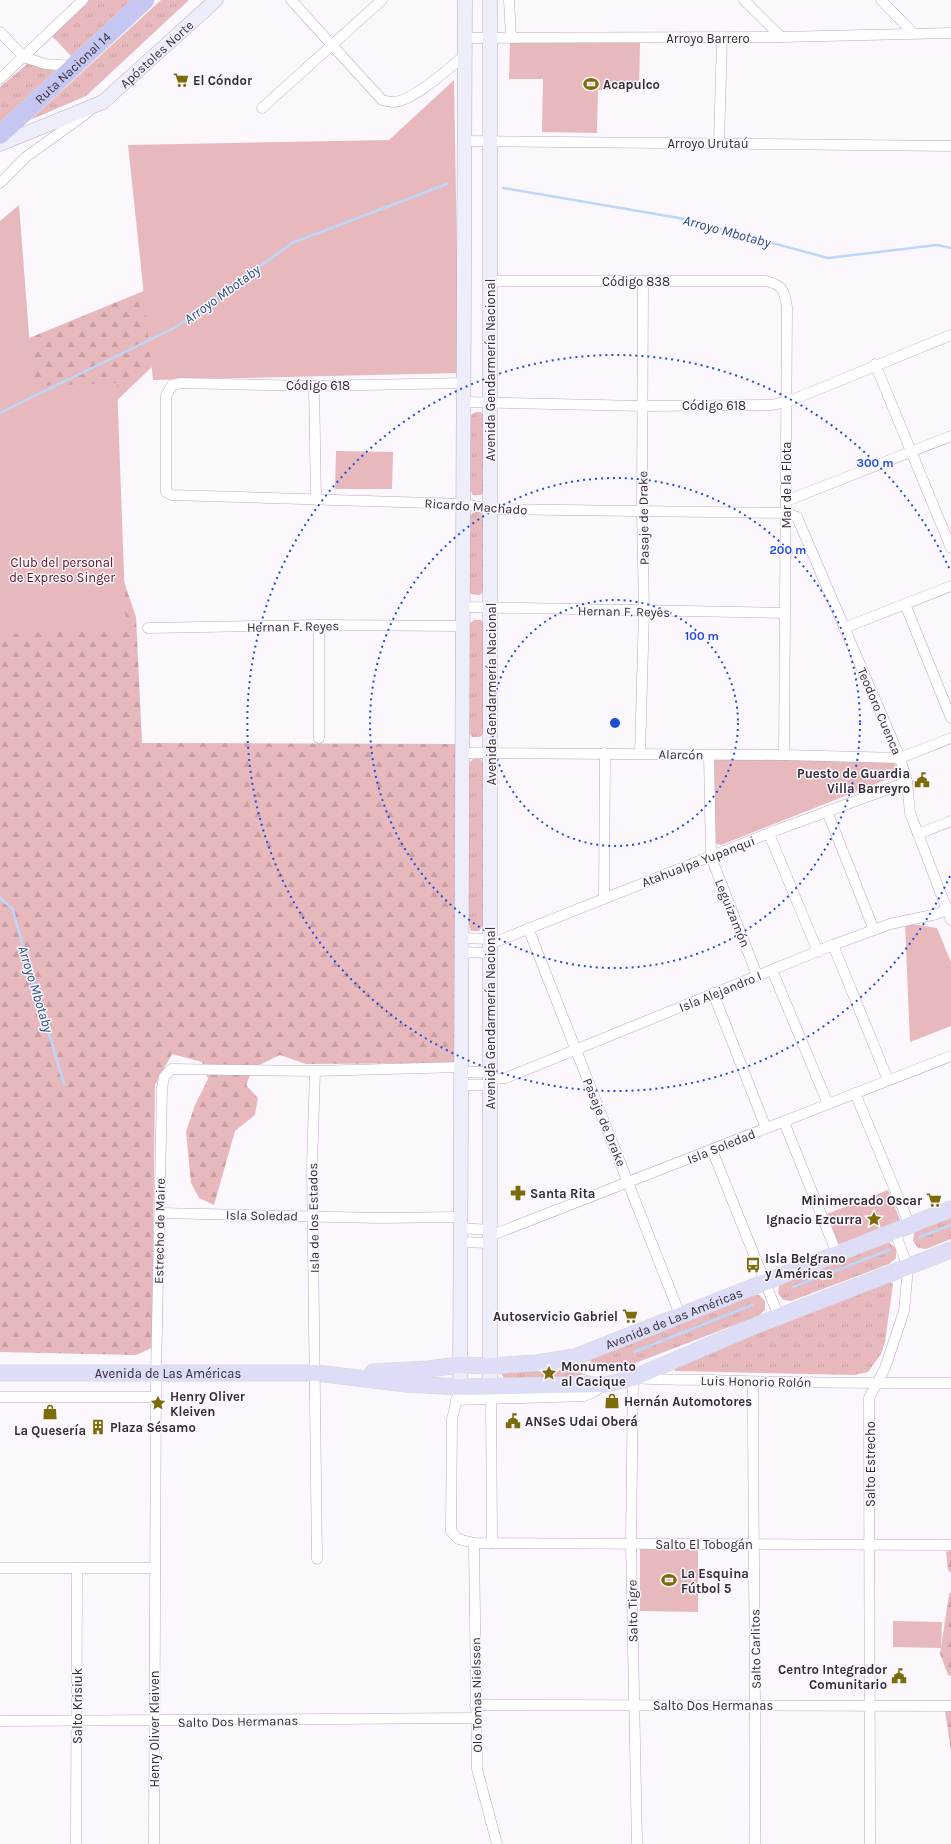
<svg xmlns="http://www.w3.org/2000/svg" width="951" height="1844" viewBox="0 0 951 1844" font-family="Karla,sans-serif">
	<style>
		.grass { fill: url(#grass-tufts) }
		.forest { fill: url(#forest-firs) }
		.park { fill: #e7b9bd }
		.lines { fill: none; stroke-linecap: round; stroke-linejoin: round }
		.stream { stroke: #bdd7fa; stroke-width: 2.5 }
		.street-casing { stroke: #bca9c6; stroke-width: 11 }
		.secondary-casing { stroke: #bca9c6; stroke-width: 15 }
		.primary-casing { stroke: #d6d5d7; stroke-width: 17 }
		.highway-casing { stroke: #d6d5d7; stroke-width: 19 }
		.street { stroke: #fff; stroke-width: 10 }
		.secondary { stroke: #eeeefb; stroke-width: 14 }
		.primary { stroke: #ddddf7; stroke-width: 16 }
		.highway { stroke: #c6c6f2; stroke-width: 18 }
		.ring { fill: none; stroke: #1d4ed8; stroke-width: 2; stroke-dasharray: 2 4 }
		.labels { text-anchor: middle; stroke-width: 3; stroke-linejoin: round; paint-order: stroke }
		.street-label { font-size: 13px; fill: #332c37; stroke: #fbf7fd }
		.poi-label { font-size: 13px; font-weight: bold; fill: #332c37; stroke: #fbf7fd; text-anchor: start }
		.park-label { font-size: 13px; fill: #551020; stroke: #fbf7fd }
		.water-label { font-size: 14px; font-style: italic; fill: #254f84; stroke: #fbf7fd }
		.centre { fill: #1d4ed8; stroke: #fbf7fd; stroke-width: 2 }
		.ring-label { font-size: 12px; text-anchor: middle; font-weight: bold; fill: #1d4ed8; stroke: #fbf7fd; stroke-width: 3; stroke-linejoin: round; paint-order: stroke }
	</style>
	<defs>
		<pattern id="grass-tufts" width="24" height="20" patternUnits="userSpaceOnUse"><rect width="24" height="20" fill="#e7b9bd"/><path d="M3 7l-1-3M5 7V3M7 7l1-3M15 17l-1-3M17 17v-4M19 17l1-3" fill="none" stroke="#c79fa3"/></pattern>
		<pattern id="forest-firs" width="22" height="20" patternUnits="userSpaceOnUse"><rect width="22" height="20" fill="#e7b9bd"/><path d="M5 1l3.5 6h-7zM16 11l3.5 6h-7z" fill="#c79fa3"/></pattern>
	</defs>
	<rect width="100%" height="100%" fill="#fbf7fd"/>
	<g class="grass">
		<polygon points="88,0 136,0 74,59 51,35"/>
		<polygon points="161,0 189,0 86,96 30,120"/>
		<polygon points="61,62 63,67 0,124 0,87 27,64"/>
		<polygon points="476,412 481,412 486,418 485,491 481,495 473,495 470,490 471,415"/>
		<polygon points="475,512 480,512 485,518 484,591 480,595 471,594 468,590 470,515"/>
		<polygon points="474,620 481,620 485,624 484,733 480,737 472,737 469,733 468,625"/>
		<polygon points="473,759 481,759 485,764 483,925 479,931 471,931 468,923 468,764"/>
		<polygon points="951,1215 951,1239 926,1249 918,1248 913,1241 914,1233 920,1228"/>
		<polygon points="881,1242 890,1243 896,1249 896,1258 889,1264 791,1301 783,1300 778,1293 779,1285"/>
		<polygon points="889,1281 893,1284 885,1342 881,1354 868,1372 854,1375 675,1371 672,1364"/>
		<polygon points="750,1294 759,1295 765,1301 765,1310 758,1316 625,1367 591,1363 589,1357"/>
		<polygon points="550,1368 585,1374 564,1378 505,1380 501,1373"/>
	</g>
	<g class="forest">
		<polygon points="146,290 196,325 111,406 116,558 136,617 142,743 457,744 463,1063 306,1064 280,1055 253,1068 246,1085 258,1098 255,1115 235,1131 214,1205 199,1198 191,1183 186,1132 195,1105 208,1079 202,1062 172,1054 155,1085 152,1348 136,1355 0,1352 0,350"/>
		<polygon points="951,1550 951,1573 948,1570 946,1552"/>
		<polygon points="951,1592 951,1676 948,1675 940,1654 949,1594"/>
		<polygon points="951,1702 951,1751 944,1704"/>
	</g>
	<g class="park">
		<polygon points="510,41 640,43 639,90 598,90 597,133 542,132 543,79 509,79"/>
		<polygon points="454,80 459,373 153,380 128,145 389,140"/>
		<polygon points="19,205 33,386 117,383 126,629 0,634 0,221"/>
		<polygon points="336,451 393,452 392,489 335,489"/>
		<polygon points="713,760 894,760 898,775 721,845 712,842"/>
		<polygon points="905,923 937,928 951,962 951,1026 910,1042"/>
		<polygon points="888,1190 902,1225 840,1248 827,1214"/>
		<polygon points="640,1549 698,1549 698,1612 640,1611"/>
		<polygon points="893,1621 942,1622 941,1648 893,1647"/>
	</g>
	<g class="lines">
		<g class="stream">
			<polyline points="503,188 679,218 828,258 937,245 951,248"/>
			<polyline points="0,413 176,327 292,243 447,184"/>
			<polyline points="0,898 12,908 64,1084"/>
			<polyline points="920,1237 951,1225"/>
			<polyline points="793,1287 889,1250"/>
			<polyline points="634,1352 752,1305"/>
		</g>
		<g class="street-casing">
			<g id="street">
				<path d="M291,0L382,100C386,101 390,102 394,102C413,101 449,68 465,55"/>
				<polyline points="509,0 511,38"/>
				<polyline points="744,0 781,37"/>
				<polyline points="881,0 913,33"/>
				<polyline points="0,32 24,57 45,64 74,66"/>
				<polyline points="465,38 781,37 951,33"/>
				<polyline points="0,79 83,0"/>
				<polyline points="262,108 382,0"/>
				<polyline points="464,141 951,146"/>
				<polyline points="719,143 722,38"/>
				<polyline points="0,183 26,157 87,113"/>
				<path d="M490,281H766C783,285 784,290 787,307L784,755"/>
				<polyline points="875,364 951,548"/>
				<polyline points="463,383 314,386 181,383 172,385 166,396 166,492 172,495 463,504 490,509 786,513 797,517 900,758 907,782 910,813 951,920"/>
				<polyline points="314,386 316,500"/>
				<polyline points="463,402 642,406 771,405 787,402 951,335"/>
				<polyline points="786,501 951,436"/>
				<polyline points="905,604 951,718"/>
				<polyline points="463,607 785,613"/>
				<polyline points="319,625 319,738"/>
				<polyline points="148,628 319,625 463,626"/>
				<polyline points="844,628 951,586"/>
				<polyline points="462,753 784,755 900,758 951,738"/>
				<polyline points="640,754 644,611 642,512 643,282"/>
				<polyline points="709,755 711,857 757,975"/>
				<polyline points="827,811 874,930"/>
				<polyline points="769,834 818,952"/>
				<polyline points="918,834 951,821"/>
				<polyline points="604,898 605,753"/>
				<polyline points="528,928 680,1315"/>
				<polyline points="461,938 490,939"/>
				<polyline points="490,944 777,830 907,782"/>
				<polyline points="833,945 888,1080"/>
				<polyline points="461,952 490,953"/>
				<polyline points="772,970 828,1104"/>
				<polyline points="713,993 766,1128"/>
				<polyline points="461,1072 490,1072"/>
				<polyline points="490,1079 506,1078 833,945 890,924 937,914 951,908"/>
				<polyline points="461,1085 490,1085"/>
				<polyline points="855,1093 910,1226"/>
				<polyline points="784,1122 837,1254"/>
				<polyline points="712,1150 779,1317"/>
				<polyline points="160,1213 379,1218 460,1217"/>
				<polyline points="460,1228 490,1230"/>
				<polyline points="490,1236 951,1056"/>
				<polyline points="460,1242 490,1243"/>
				<path d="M565,1360C602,1383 668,1379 711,1380C791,1383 871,1383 951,1383"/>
				<polyline points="633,1378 631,1544 637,1844"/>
				<path d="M753,1382C753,1536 756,1690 755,1844"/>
				<polyline points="460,1387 452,1419 451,1531 458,1539 474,1543 951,1545"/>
				<polyline points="491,1393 492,1543"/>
				<polyline points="0,1397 155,1397"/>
				<polyline points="456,1400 584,1396 594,1392 605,1384"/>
				<polyline points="474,1543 477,1769 497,1844"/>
				<polyline points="317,1559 312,1167 315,1071 461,1067"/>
				<polyline points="0,1568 155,1568"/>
				<polyline points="475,1705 951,1706"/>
				<polyline points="0,1721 476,1718"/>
				<polyline points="76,1844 77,1568"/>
				<polyline points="154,1844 156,1374 162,1088 164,1077 171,1069 315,1071"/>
				<polyline points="870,1844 869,1398 885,1368 904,1311 908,1268 895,1232"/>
			</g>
		</g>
		<g class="secondary-casing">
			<g id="secondary">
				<polyline points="490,0 490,1387"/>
				<path id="s1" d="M0,144L103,102L216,0"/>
				<polyline points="460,1387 465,0"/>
			</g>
		</g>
		<g class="primary-casing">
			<g id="primary">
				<path id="s2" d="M373,1372L428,1369L460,1365L490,1366L537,1363L575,1357L951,1209"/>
				<path id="s3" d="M0,1373H316L407,1384L460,1387L605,1384L633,1378L757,1325L951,1250"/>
			</g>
		</g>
		<g class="highway-casing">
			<g id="highway">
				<path id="s4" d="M0,135L145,0"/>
			</g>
		</g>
		<use href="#street" class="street"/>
		<use href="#secondary" class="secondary"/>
		<use href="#primary" class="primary"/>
		<use href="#highway" class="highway"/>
	</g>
	<g class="ring">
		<circle cx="615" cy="723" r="123"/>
		<circle cx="615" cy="723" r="245"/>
		<path d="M950 876A368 368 0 1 1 950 570"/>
	</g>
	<defs>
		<g id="supermarket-bare" transform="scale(1.2)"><path d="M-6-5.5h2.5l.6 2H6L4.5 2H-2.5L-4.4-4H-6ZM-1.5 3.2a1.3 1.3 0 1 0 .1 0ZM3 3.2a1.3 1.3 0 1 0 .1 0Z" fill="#7b6c07" stroke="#fbf7fd" stroke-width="2.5" paint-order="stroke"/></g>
		<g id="stadium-bare" transform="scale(1.2)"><path d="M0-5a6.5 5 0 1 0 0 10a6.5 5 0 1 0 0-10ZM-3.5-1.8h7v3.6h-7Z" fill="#7b6c07" stroke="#fbf7fd" stroke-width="2.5" paint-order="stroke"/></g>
		<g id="civic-bare" transform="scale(1.2)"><path d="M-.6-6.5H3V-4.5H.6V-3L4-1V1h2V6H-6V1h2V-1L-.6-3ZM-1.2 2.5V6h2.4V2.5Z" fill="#7b6c07" stroke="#fbf7fd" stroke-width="2.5" paint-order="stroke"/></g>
		<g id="pharmacy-bare" transform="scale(1.2)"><path d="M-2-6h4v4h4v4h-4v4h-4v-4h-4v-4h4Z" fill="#7b6c07" stroke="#fbf7fd" stroke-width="2.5" paint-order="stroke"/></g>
		<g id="sight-bare" transform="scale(1.2)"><path d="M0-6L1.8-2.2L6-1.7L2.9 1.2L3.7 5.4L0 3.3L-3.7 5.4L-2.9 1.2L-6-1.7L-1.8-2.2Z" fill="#7b6c07" stroke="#fbf7fd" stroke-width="2.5" paint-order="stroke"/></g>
		<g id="bus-bare" transform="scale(1.2)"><path d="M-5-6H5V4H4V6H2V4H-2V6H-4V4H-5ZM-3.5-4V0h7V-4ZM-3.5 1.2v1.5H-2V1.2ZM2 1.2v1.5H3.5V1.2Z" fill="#7b6c07" stroke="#fbf7fd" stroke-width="2.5" paint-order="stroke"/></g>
		<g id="shop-bare" transform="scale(1.2)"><path d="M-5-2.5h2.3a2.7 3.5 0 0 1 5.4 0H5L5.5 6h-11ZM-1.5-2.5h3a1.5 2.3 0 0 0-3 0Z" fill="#7b6c07" stroke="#fbf7fd" stroke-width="2.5" paint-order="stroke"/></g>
		<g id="building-bare" transform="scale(1.2)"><path d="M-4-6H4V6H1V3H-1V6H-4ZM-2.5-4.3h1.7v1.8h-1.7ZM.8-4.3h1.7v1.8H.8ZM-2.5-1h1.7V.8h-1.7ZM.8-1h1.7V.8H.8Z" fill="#7b6c07" stroke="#fbf7fd" stroke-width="2.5" paint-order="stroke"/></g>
	</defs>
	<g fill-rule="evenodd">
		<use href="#supermarket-bare" x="181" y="80"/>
		<use href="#stadium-bare" x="591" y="84"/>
		<use href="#civic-bare" x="922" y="780"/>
		<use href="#pharmacy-bare" x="518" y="1193"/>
		<use href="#supermarket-bare" x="934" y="1200"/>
		<use href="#sight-bare" x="874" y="1219"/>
		<use href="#bus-bare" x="753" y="1265"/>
		<use href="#supermarket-bare" x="630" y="1316"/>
		<use href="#sight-bare" x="549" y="1373"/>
		<use href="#shop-bare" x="612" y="1401"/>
		<use href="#sight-bare" x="158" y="1403"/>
		<use href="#shop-bare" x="50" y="1412"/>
		<use href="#civic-bare" x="513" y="1421"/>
		<use href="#building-bare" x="98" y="1427"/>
		<use href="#stadium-bare" x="669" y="1580"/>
		<use href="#civic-bare" x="899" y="1676"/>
	</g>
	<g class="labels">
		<g class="street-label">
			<text x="708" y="43">Arroyo Barrero</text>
			<text dy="5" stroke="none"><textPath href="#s1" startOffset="183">Apóstoles Norte</textPath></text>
			<text dy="5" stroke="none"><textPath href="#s4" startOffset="99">Ruta Nacional 14</textPath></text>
			<text x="708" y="148">Arroyo Urutaú</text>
			<text x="636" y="286">Código 838</text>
			<text transform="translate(490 370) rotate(-90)" y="5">Avenida Gendarmería Nacional</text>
			<text x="318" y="390">Código 618</text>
			<text x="714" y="410">Código 618</text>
			<text transform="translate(786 485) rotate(-90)" y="5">Mar de la Flota</text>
			<text transform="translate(476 506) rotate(4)" y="5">Ricardo Machado</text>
			<text transform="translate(643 518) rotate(-91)" y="5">Pasaje de Drake</text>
			<text transform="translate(624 611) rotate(1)" y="5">Hernan F. Reyes</text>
			<text transform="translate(293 626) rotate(-1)" y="5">Hernan F. Reyes</text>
			<text transform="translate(491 694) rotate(-90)" y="5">Avenida Gendarmería Nacional</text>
			<text transform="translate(880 711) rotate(67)" y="5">Teodoro Cuenca</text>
			<text transform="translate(681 754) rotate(1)" y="5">Alarcón</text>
			<text transform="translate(698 861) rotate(-21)" y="5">Atahualpa Yupanqui</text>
			<text transform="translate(733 913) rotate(68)" y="5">Leguizamón</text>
			<text transform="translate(720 991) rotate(-22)" y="5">Isla Alejandro I</text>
			<text transform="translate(490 1018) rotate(-90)" y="5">Avenida Gendarmería Nacional</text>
			<text transform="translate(605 1122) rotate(68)" y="5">Pasaje de Drake</text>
			<text transform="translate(721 1146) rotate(-22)" y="5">Isla Soledad</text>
			<text transform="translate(262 1215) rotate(1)" y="5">Isla Soledad</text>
			<text transform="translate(313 1218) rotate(-91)" y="5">Isla de los Estados</text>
			<text transform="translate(159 1231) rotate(-89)" y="5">Estrecho de Maire</text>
			<text dy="5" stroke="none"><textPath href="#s2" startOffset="309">Avenida de Las Américas</textPath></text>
			<text dy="5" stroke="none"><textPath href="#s3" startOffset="168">Avenida de Las Américas</textPath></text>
			<text transform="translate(756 1381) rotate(1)" y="5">Luis Honorio Rolón</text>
			<text transform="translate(870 1464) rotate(-90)" y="5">Salto Estrecho</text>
			<text x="704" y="1549">Salto El Tobogán</text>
			<text transform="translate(632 1611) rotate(-91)" y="5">Salto Tigre</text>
			<text transform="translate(755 1649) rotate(-91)" y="5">Salto Carlitos</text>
			<text transform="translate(476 1695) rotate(-91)" y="5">Olo Tomas Nielssen</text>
			<text x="713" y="1710">Salto Dos Hermanas</text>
			<text transform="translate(77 1706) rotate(-90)" y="5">Salto Krisiuk</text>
			<text transform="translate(238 1721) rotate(-1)" y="5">Salto Dos Hermanas</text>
			<text transform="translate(154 1729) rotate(-90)" y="5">Henry Oliver Kleiven</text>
		</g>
		<g class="poi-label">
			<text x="193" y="85">El Cóndor</text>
			<text x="603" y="89">Acapulco</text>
			<text x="910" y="778" text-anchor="end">Puesto de Guardia<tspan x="910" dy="15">Villa Barreyro</tspan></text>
			<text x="530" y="1198">Santa Rita</text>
			<text x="922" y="1205" text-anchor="end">Minimercado Oscar</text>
			<text x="862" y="1224" text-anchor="end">Ignacio Ezcurra</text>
			<text x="765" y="1263">Isla Belgrano<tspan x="765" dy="15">y Américas</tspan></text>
			<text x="618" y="1321" text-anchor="end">Autoservicio Gabriel</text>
			<text x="561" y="1371">Monumento<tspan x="561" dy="15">al Cacique</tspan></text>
			<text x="170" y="1401">Henry Oliver<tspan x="170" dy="15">Kleiven</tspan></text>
			<text x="624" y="1406">Hernán Automotores</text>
			<text x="525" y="1426">ANSeS Udai Oberá</text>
			<text x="110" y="1432">Plaza Sésamo</text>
			<text x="50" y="1435" text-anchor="middle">La Quesería</text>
			<text x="681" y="1578">La Esquina<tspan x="681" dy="15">Fútbol 5</tspan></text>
			<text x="887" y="1674" text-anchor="end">Centro Integrador<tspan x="887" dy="15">Comunitario</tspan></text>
		</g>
		<g class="park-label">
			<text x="62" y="567">Club del personal<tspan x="62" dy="15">de Expreso Singer</tspan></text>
		</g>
		<g class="water-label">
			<text transform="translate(727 231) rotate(15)" y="5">Arroyo Mbotaby</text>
			<text transform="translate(222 294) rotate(-36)" y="5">Arroyo Mbotaby</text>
			<text transform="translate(36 989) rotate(73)" y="5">Arroyo Mbotaby</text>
		</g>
	</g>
	<circle cx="615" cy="723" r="6" class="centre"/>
	<g class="ring-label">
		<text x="875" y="467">300 m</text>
		<text x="788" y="554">200 m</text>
		<text x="702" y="640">100 m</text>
	</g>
</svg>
